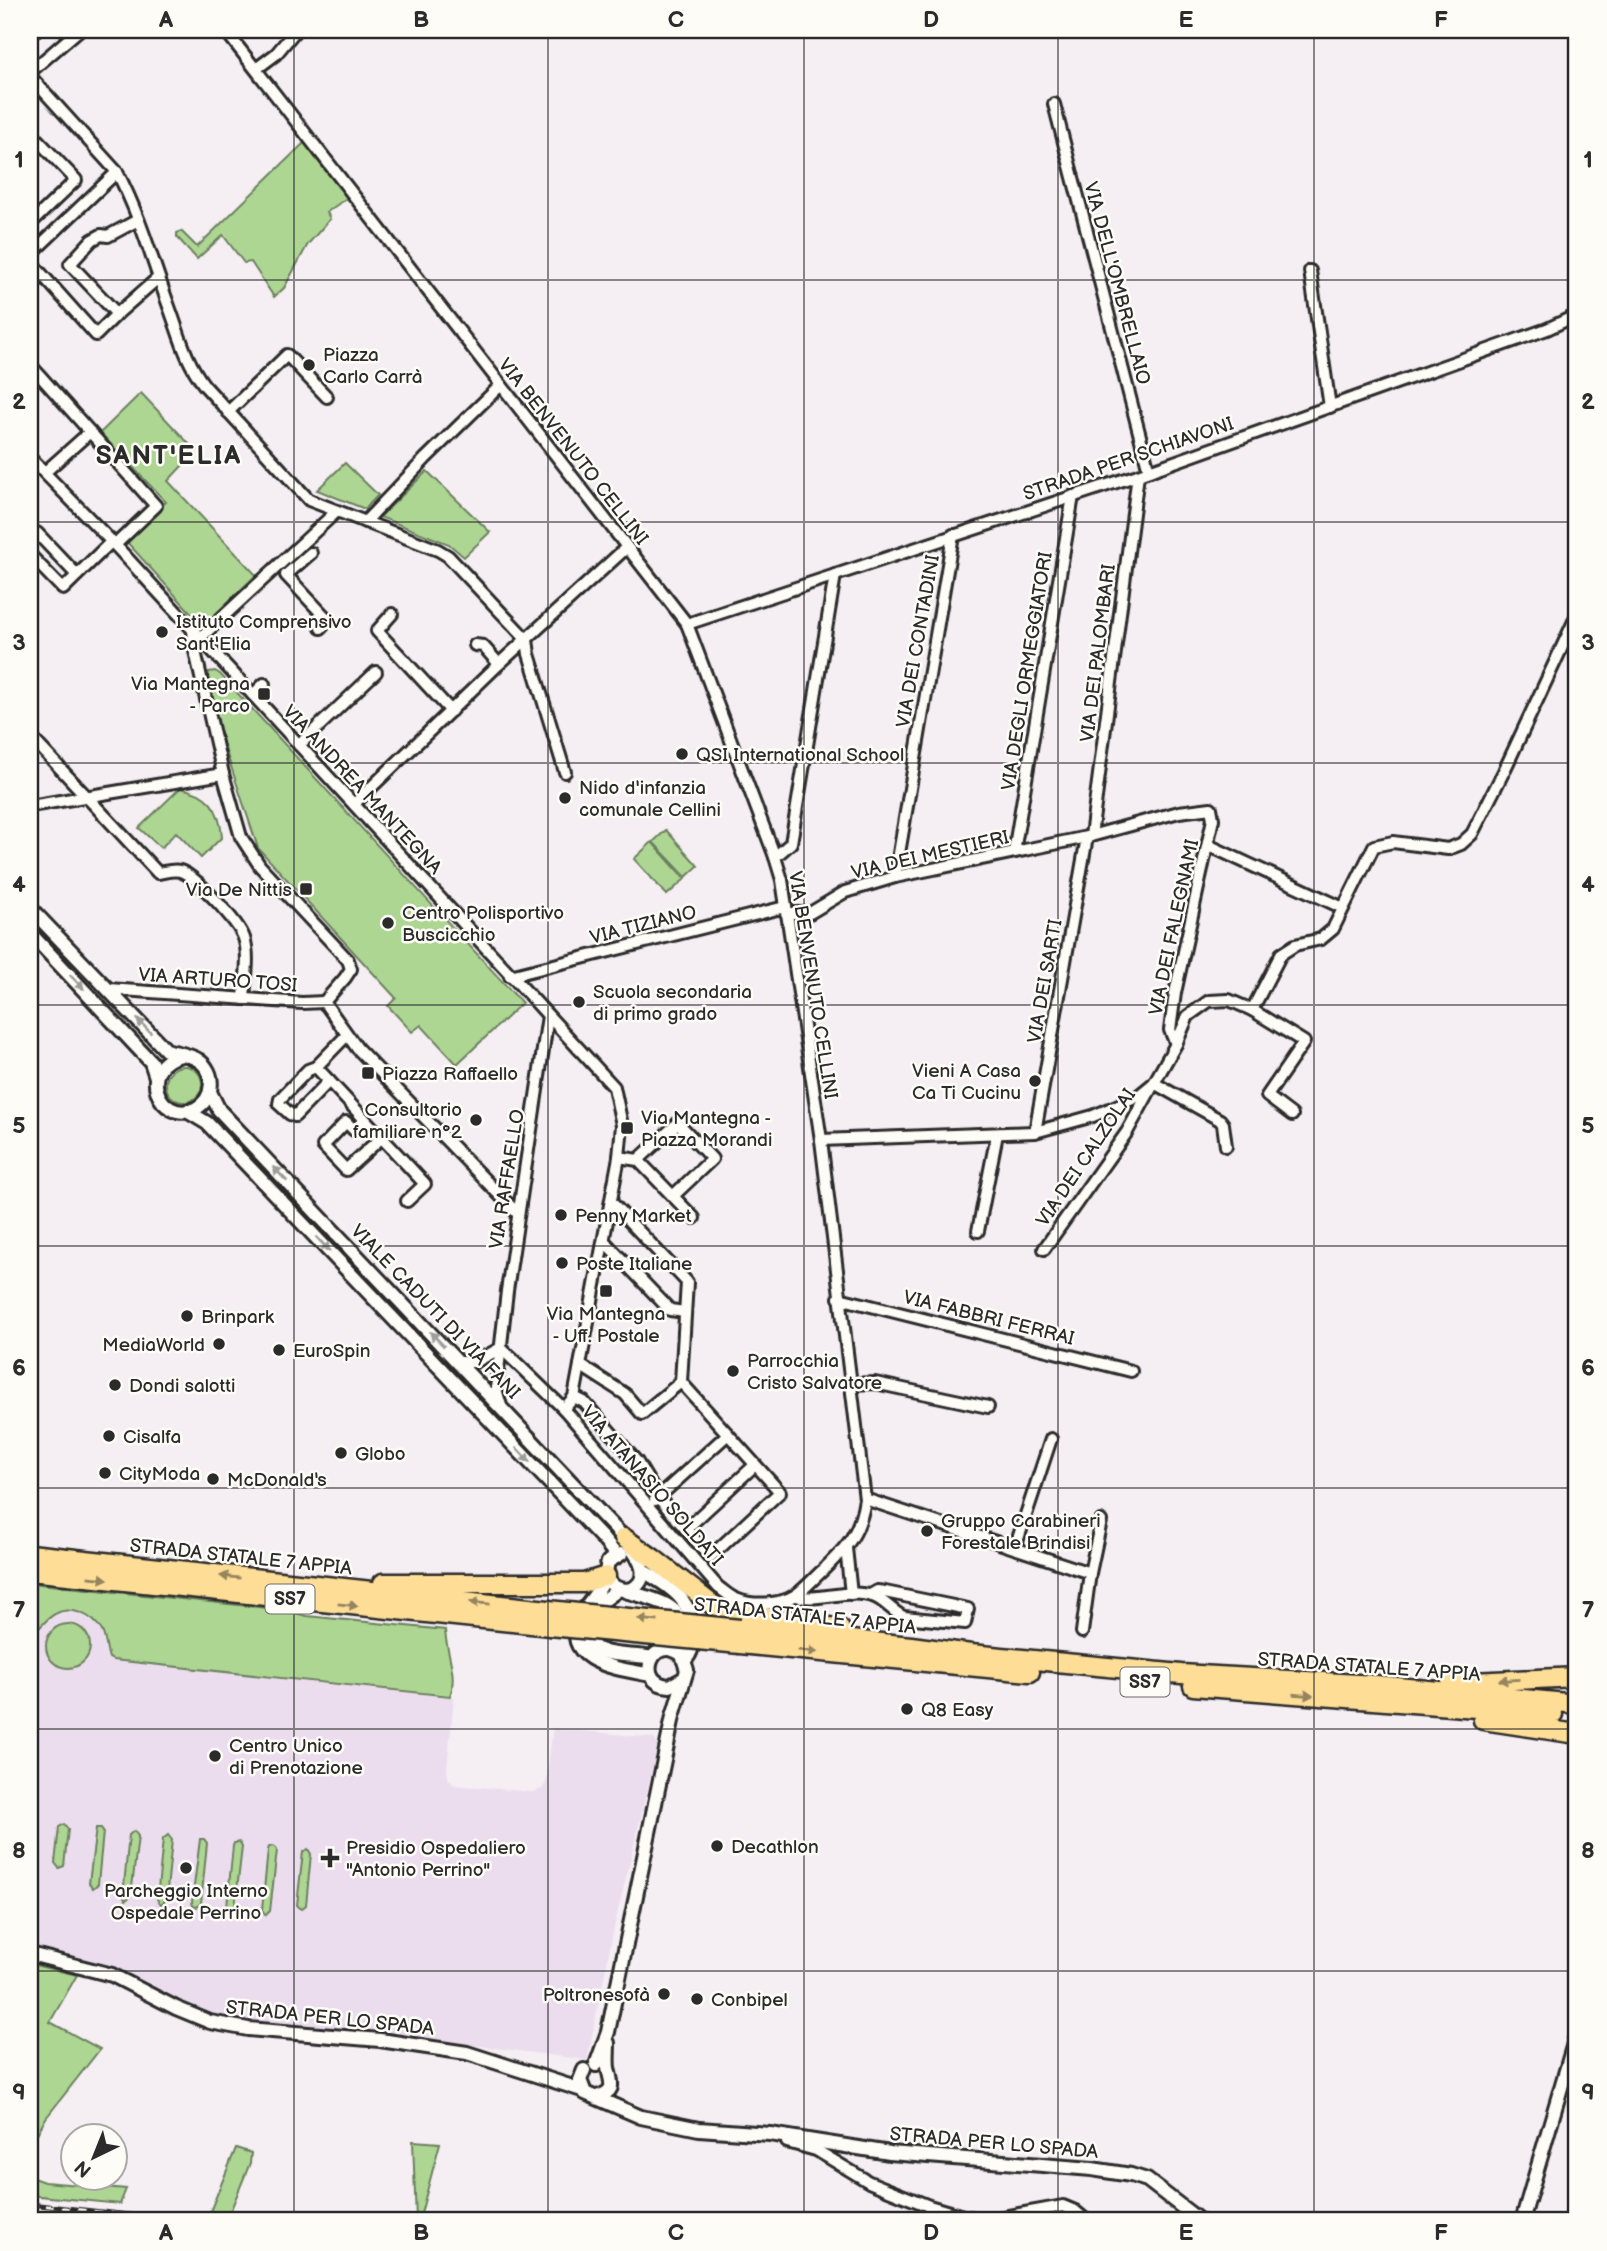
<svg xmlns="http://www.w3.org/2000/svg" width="1607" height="2251" viewBox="0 0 1607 2251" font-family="'Balsamiq Sans',sans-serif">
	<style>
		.built { fill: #ebddee }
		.green { fill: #aed693; stroke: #6c805f; stroke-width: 2 }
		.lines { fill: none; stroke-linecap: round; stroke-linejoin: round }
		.minor-casing { stroke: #2b2b2b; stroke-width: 16 }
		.tertiary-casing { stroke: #2b2b2b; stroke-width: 18 }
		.trunk-casing { stroke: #2b2b2b; stroke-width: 23 }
		.minor { stroke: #fdfcf7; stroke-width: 10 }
		.tertiary { stroke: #fdfcf7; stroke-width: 12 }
		.trunk { stroke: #fedd96; stroke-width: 18 }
		.rail-casing { stroke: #2b2b2b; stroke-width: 5 }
		.rail { stroke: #fdfcf7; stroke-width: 2.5; stroke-dasharray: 8; stroke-linecap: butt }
		.trunk-bridge-casing { stroke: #2b2b2b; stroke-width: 23; stroke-linecap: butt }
		.trunk-bridge { stroke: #fedd96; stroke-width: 18 }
		.oneway { fill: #9e9e9b }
		.oneway2 { fill: #948460 }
		.grid { fill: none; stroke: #2b2b2b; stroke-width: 2; stroke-opacity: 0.55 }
		.poi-dot { fill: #2b2b2b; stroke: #fdfcf7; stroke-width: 2.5 }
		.labels { text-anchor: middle; stroke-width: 5; stroke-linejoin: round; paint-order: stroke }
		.shield { fill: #fdfcf7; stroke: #6a6a68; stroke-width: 2 }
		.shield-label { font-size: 18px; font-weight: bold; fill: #2b2b2b }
		.street-label { font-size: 19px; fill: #2b2b2b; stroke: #fdfcf7 }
		.poi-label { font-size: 19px; fill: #2b2b2b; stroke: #fdfcf7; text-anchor: start }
		.district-label { font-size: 26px; font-weight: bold; letter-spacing: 2px; fill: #2b2b2b; stroke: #fdfcf7 }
		.neatline { fill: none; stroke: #2b2b2b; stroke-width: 2.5 }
		.grid-label { font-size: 23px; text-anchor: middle; font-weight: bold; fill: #2b2b2b }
	</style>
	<rect width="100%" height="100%" fill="#f5eef3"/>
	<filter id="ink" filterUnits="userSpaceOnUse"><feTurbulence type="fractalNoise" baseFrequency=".0143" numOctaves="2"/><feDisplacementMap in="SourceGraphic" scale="14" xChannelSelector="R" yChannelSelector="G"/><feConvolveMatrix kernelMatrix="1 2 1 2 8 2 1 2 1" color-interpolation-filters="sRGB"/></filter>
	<g filter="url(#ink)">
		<polygon class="built" points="70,1611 79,1613 94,1622 101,1631 108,1658 113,1661 454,1697 447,1769 448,1778 454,1785 533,1792 542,1789 546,1783 553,1728 654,1738 658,1746 615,1923 587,2060 359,2030 227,2018 170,1999 122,1971 90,1960 30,1946 30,1636 36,1633 53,1615"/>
		<g class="green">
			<polygon points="305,142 348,197 327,212 330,219 308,244 284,288 274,297 251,262 244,263 223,235 197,259 177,237 177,233 181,231 197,247"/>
			<polygon points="141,393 196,451 168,481 256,575 203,626 126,541 166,502 100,433"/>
			<polygon points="345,463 378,495 365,509 317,490"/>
			<polygon points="427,471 490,532 464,557 449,544 380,517"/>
			<polygon points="215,671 220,674 522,1003 457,1064 421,1025 412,1032 388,1006 396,998 258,848 214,715 207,681 209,672"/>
			<path d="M180,788C208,793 220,808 222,837L201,858L176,832L161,848L139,828Z"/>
			<polygon points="666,830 698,866 686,877 653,842"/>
			<polygon points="652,842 685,879 667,895 634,859"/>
			<circle cx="184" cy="1084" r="18"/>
			<path d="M30,1583L267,1608L268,1612L271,1613L273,1608L307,1616L445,1630C446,1652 458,1674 450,1696L113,1660L109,1658C106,1649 106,1639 102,1631C93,1615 71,1605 55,1614C45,1619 40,1630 30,1635Z"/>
			<circle cx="68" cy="1646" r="22"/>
			<polygon points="64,1824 68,1829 64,1866 59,1868 55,1863 59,1827"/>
			<polygon points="96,1828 101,1828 103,1832 98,1884 93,1888 89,1883"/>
			<polygon points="134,1831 138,1836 131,1896 126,1900 123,1895 129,1835"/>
			<polygon points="168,1835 172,1840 166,1900 161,1904 157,1899 163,1839"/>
			<polygon points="200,1839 204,1839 207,1843 201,1903 197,1907 193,1906 192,1902"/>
			<polygon points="239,1842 242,1847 235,1907 230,1911 227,1906 233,1846 234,1843"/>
			<polygon points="274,1846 277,1850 270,1911 266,1915 262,1910 268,1850 269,1847"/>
			<polygon points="308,1849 311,1854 306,1905 301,1909 297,1905 303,1852"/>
			<polygon points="30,1964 77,1975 50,2022 100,2049 46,2118 30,2146"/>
			<polygon points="413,2141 440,2143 419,2221 416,2221"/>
			<polygon points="236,2148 251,2153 250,2163 228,2217 209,2214"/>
			<polygon points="30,2177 44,2182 126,2189 120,2204 30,2195"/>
		</g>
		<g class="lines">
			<g class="minor-casing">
				<g id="minor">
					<path d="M225,30L687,624L775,857L782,880L821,1140L865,1499C860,1534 847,1547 822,1571C813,1579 804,1590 794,1596C780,1605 752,1606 736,1599C730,1597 724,1591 718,1587L564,1409L501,1348"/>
					<polyline points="30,35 36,30"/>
					<polyline points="256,69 276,54 296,30"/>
					<polyline points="30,72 79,30"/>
					<path d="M30,76L117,172C140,215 154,266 171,312C181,340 186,361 204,385L309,500L438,550L448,556L527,640L529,654L565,772"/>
					<polyline points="1054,104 1149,471"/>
					<polyline points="30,132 76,180 30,224"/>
					<polyline points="30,255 117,172"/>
					<polyline points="30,261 96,335 117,314 70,264 92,240 101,235 108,236 138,220"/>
					<polyline points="1310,271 1330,407"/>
					<polyline points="117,314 158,278"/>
					<polyline points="34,369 156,506 115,545"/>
					<polyline points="228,412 287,355 327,397"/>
					<polyline points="30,458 115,545 614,1087 622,1125 619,1157 574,1397 564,1409"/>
					<polyline points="45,472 90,432"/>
					<polyline points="365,522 426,458 501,385"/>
					<polyline points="30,539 37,533 77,575"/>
					<polyline points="311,553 286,575 328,620 321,628"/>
					<polyline points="30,555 63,589 112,541"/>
					<polyline points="392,614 377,631 451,711"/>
					<polyline points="687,624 1138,475 1547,329 1577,315"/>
					<polyline points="193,630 195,651 223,774 241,837 260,866 348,960 351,969 345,978 324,1002"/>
					<polyline points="200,638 337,511"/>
					<polyline points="475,645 483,646 499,664"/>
					<polyline points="253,695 264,684"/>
					<path d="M30,736L158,873C165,872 173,869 180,871C195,875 239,923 244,938C250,956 245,980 244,999"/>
					<polyline points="299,745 376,672"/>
					<polyline points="354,804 499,664 626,548"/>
					<polyline points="30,806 223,774"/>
					<polyline points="1091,836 1138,475"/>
					<polyline points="1208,845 1343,908"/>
					<polyline points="1014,852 1073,496"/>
					<polyline points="775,857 791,843 835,575"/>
					<polyline points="895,877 953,535"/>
					<polyline points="786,913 810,913 845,892 895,877 1087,837 1179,812 1211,808 1213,819 1175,993 1170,1030 1176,1044"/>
					<polyline points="510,976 785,907"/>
					<polyline points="109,989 302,1003 324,1002"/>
					<polyline points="324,1002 357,1048 518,1214"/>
					<polyline points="1252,1010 1281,954 1295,945 1321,939 1333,929 1374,846 1393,842 1448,849 1461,844 1472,834 1504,771 1577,615"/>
					<polyline points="347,1035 316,1067 425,1184 407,1201"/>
					<polyline points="316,1067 308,1070 280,1099 279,1104 290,1114 295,1116 329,1081"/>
					<polyline points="365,1120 354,1130 346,1122 323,1146 346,1170 382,1137"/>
					<polyline points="1035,1132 1087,837"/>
					<polyline points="821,1140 1035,1132 1093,1116 1137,1097 1154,1083 1176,1044 1188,1016 1209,1001 1229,1000 1252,1010 1304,1042 1267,1096 1292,1115"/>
					<polyline points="619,1157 638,1160 694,1218"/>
					<polyline points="638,1160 678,1123 712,1159 673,1196"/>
					<polyline points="978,1231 997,1134"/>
					<polyline points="604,1241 670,1310 685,1312"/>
					<polyline points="1044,1249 1127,1132 1154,1083 1220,1120 1223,1124 1226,1146"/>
					<polyline points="839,1298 1131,1371"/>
					<polyline points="459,1362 475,1362 501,1348"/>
					<polyline points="580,1365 625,1394 642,1414 681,1382"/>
					<polyline points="849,1384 875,1383 988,1407"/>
					<polyline points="574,1397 584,1402 637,1462 658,1497 710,1557 780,1492 681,1382 687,1282 611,1202"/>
					<polyline points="501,1406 496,1389 507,1291 548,1016"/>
					<polyline points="865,1499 1090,1573"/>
					<polyline points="655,1500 728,1434"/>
					<polyline points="686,1529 755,1465"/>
					<polyline points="846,1548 851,1594"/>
					<polyline points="1015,1548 1051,1439"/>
					<path d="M795,1596C820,1602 847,1588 872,1596C884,1599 892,1612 904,1617L965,1623L968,1609L885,1592L877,1591L870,1595"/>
					<polyline points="1082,1632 1090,1573 1101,1521"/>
					<polyline points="787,2142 816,2150 869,2182 929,2206 963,2216 986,2220 1063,2206 1075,2211 1087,2221"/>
				</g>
			</g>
			<g class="tertiary-casing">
				<g id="tertiary">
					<path d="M30,908L166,1050C176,1053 189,1054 198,1060C216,1071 215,1099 195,1109C159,1125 135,1065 182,1055"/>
					<polyline points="30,933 151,1062 156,1077"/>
					<path d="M210,1092L219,1110L624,1538C630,1547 640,1558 642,1568C647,1591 616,1599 606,1576"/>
					<polyline points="187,1111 207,1123 603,1539 616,1555"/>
					<path d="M621,1554L608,1562C606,1567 607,1573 605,1578C600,1591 587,1603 581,1615C557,1663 621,1669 651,1675"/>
					<path d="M643,1571C672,1587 696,1603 693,1639C692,1648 691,1654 685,1660"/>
					<path d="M618,1590C609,1597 595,1605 588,1615C579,1629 588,1646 602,1651C618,1657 636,1654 652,1658"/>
					<path d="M625,1591C647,1598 678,1601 683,1627"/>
					<polyline points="30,1954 112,1975 176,2008 210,2022 248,2029 380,2040 467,2053 582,2090"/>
					<polyline points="1577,1973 1577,1982"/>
					<path d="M596,2065L608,2032L673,1716L687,1670L682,1655C652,1632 633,1684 670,1686L683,1679"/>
					<polyline points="584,2070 580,2080 585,2093 641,2117 699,2129 770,2134 890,2153 1092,2169 1131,2175 1147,2180 1200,2221"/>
					<path d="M597,2097C617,2091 611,2083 608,2068C607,2060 608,2051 608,2043"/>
					<polyline points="1522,2221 1577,2033"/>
				</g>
			</g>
			<g class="trunk-casing">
				<g id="trunk">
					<polyline points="624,1538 654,1559 713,1605 734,1613 803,1622 840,1629"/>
					<polyline points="30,1554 548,1610"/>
					<polyline points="30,1571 550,1626"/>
					<polyline points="383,1583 584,1583 606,1576"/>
					<polyline points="740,1629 911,1646 971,1654 1181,1674 1376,1685 1577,1704"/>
					<polyline points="740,1644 1030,1672"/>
					<polyline points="1451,1683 1577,1677"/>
					<polyline points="1193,1686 1553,1714"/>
					<polyline points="1483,1720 1577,1734"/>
				</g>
			</g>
			<use href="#minor" class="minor"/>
			<use href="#tertiary" class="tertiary"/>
			<use href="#trunk" class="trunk"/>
			<g class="rail-casing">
				<g id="rail">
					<polyline points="30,2204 183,2221"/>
					<polyline points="30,2215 87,2221"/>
				</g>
			</g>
			<use href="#rail" class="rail"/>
			<g class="trunk-bridge-casing">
				<g id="trunk-bridge">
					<polyline points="548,1610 740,1629"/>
					<polyline points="550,1626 740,1644"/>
				</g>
			</g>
			<use href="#trunk-bridge" class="trunk-bridge"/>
		</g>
		<defs><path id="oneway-solid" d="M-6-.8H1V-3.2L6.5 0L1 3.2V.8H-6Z" transform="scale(1.75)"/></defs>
		<g class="oneway">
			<use href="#oneway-solid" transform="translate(77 982) rotate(46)"/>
			<use href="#oneway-solid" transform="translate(144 1026) rotate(-134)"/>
			<use href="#oneway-solid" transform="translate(280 1174) rotate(-134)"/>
			<use href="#oneway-solid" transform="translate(323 1244) rotate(47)"/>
			<use href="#oneway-solid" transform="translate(437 1339) rotate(-134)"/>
			<use href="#oneway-solid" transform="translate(523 1455) rotate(47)"/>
		</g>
		<g class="oneway2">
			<use href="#oneway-solid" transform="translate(230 1577) rotate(-174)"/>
			<use href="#oneway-solid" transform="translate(98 1578) rotate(6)"/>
			<use href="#oneway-solid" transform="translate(480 1603) rotate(-174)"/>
			<use href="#oneway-solid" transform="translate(348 1605) rotate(6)"/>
			<use href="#oneway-solid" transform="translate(648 1620) rotate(-174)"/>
			<use href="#oneway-solid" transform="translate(808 1651) rotate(5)"/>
			<use href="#oneway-solid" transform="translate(1509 1680) rotate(177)"/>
			<use href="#oneway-solid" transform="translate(1303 1695) rotate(4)"/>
		</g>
	</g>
	<path class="grid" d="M294,30V2221M548,30V2221M804,30V2221M1058,30V2221M1314,30V2221M30,280H1577M30,522H1577M30,763H1577M30,1005H1577M30,1246H1577M30,1488H1577M30,1729H1577M30,1971H1577"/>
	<g class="poi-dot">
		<circle cx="309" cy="365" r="7"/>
		<circle cx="162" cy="632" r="7"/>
		<rect x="257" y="687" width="14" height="14" rx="3.5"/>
		<circle cx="682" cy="754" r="7"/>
		<circle cx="565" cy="798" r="7"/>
		<rect x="299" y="882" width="14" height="14" rx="3.5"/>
		<circle cx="388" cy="923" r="7"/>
		<circle cx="579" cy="1002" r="7"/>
		<rect x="361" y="1066" width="14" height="14" rx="3.5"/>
		<circle cx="1035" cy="1081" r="7"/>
		<circle cx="476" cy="1120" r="7"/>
		<rect x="620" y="1121" width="14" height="14" rx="3.5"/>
		<circle cx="561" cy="1215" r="7"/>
		<circle cx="562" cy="1263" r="7"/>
		<rect x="599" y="1284" width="14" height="14" rx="3.5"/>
		<circle cx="187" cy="1316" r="7"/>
		<circle cx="219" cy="1344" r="7"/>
		<circle cx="279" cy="1350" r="7"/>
		<circle cx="733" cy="1371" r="7"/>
		<circle cx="115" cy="1385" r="7"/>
		<circle cx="109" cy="1436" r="7"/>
		<circle cx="341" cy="1453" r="7"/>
		<circle cx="105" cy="1473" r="7"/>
		<circle cx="213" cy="1479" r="7"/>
		<circle cx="927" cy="1531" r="7"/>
		<circle cx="907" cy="1709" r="7"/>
		<circle cx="215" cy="1756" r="7"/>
		<circle cx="717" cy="1846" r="7"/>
		<path d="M326.5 1847.5h7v7h7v7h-7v7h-7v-7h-7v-7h7z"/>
		<circle cx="186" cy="1868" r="7"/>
		<circle cx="664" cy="1994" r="7"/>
		<circle cx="697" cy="1999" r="7"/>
	</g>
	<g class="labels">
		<g class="shield">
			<rect x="265.5" y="1584.5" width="49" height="29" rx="5"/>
			<rect x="1120.5" y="1667.5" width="49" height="29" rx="5"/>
		</g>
		<g class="shield-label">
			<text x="290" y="1605">SS7</text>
			<text x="1145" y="1688">SS7</text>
		</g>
		<g class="street-label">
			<text transform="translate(1118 283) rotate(75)" y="7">VIA DELL'OMBRELLAIO</text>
			<text transform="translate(574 451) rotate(52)" y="7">VIA BENVENUTO CELLINI</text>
			<text transform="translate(1128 458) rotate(-19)" y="7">STRADA PER SCHIAVONI</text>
			<text transform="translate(917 641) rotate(-80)" y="7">VIA DEI CONTADINI</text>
			<text transform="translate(1097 653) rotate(-83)" y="7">VIA DEI PALOMBARI</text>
			<text transform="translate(1026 671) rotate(-81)" y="7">VIA DEGLI ORMEGGIATORI</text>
			<text transform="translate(363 789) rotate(47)" y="7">VIA ANDREA MANTEGNA</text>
			<text transform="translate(930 854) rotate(-13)" y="7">VIA DEI MESTIERI</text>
			<text transform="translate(643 924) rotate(-14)" y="7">VIA TIZIANO</text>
			<text transform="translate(1173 927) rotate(-78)" y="7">VIA DEI FALEGNAMI</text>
			<text transform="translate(218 979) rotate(4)" y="7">VIA ARTURO TOSI</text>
			<text transform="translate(1044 981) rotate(-80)" y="7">VIA DEI SARTI</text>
			<text transform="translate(814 985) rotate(81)" y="7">VIA BENVENUTO CELLINI</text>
			<text transform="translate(1085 1157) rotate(-56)" y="7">VIA DEI CALZOLAI</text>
			<text transform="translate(506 1179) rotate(-81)" y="7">VIA RAFFAELLO</text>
			<text transform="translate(436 1311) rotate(46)" y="7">VIALE CADUTI DI VIA FANI</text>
			<text transform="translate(989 1317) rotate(14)" y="7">VIA FABBRI FERRAI</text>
			<text transform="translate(653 1485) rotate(49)" y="7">VIA ATANASIO SOLDATI</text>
			<text transform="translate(241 1556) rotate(6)" y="7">STRADA STATALE 7 APPIA</text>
			<text transform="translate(805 1615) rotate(6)" y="7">STRADA STATALE 7 APPIA</text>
			<text transform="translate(1369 1666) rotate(4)" y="7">STRADA STATALE 7 APPIA</text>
			<text transform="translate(330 2017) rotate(6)" y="7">STRADA PER LO SPADA</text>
			<text transform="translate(994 2142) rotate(5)" y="7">STRADA PER LO SPADA</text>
		</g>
		<g class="poi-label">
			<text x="323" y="361">Piazza<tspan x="323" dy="22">Carlo Carrà</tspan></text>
			<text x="176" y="628">Istituto Comprensivo<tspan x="176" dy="22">Sant'Elia</tspan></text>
			<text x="250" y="690" text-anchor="end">Via Mantegna<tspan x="250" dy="22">- Parco</tspan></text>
			<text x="696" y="761">QSI International School</text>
			<text x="579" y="794">Nido d'infanzia<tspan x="579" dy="22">comunale Cellini</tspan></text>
			<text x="292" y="896" text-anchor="end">Via De Nittis</text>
			<text x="402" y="919">Centro Polisportivo<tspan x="402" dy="22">Buscicchio</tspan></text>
			<text x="593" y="998">Scuola secondaria<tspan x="593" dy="22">di primo grado</tspan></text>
			<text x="1021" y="1077" text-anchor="end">Vieni A Casa<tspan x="1021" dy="22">Ca Ti Cucinu</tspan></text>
			<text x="382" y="1080">Piazza Raffaello</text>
			<text x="462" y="1116" text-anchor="end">Consultorio<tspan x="462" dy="22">familiare n°2</tspan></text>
			<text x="641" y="1124">Via Mantegna -<tspan x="641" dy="22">Piazza Morandi</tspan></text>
			<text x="575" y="1222">Penny Market</text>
			<text x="576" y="1270">Poste Italiane</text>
			<text x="606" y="1320" text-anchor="middle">Via Mantegna<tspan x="606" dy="22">- Uff. Postale</tspan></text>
			<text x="201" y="1323">Brinpark</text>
			<text x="205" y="1351" text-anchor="end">MediaWorld</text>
			<text x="293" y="1357">EuroSpin</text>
			<text x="747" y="1367">Parrocchia<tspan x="747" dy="22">Cristo Salvatore</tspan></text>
			<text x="129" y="1392">Dondi salotti</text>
			<text x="123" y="1443">Cisalfa</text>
			<text x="355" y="1460">Globo</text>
			<text x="119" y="1480">CityModa</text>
			<text x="227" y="1486">McDonald's</text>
			<text x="941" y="1527">Gruppo Carabineri<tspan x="941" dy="22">Forestale Brindisi</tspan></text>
			<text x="921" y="1716">Q8 Easy</text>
			<text x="229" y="1752">Centro Unico<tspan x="229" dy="22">di Prenotazione</tspan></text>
			<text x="731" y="1853">Decathlon</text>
			<text x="346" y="1854">Presidio Ospedaliero<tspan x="346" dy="22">"Antonio Perrino"</tspan></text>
			<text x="186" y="1897" text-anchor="middle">Parcheggio Interno<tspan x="186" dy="22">Ospedale Perrino</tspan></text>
			<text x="650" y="2001" text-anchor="end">Poltronesofà</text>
			<text x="711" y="2006">Conbipel</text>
		</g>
		<g class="district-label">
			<text x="169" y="464">SANT'ELIA</text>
		</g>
	</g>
	<rect width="1607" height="2251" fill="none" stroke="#fdfcf7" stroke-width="77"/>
	<g transform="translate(94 2157) rotate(223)"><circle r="33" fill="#fdfcf7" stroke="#a9a8a5" stroke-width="2"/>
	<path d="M0-5L12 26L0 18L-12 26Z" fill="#2b2b2b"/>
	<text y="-10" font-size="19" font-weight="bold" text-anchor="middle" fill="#2b2b2b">N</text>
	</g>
	<rect x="38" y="38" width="1530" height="2174" class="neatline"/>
	<g class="grid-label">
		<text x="166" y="27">A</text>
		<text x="421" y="27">B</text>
		<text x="676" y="27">C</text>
		<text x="931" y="27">D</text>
		<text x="1186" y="27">E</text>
		<text x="1441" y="27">F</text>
		<text x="19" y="167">1</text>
		<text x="1588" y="167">1</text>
		<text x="19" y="409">2</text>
		<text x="1588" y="409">2</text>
		<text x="19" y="650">3</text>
		<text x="1588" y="650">3</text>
		<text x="19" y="892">4</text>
		<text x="1588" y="892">4</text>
		<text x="19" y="1133">5</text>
		<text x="1588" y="1133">5</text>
		<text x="19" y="1375">6</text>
		<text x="1588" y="1375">6</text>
		<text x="19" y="1617">7</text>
		<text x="1588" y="1617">7</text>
		<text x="19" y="1858">8</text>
		<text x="1588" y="1858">8</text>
		<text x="19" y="2100">9</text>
		<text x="1588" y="2100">9</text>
		<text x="166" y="2240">A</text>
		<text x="421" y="2240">B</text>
		<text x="676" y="2240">C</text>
		<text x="931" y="2240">D</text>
		<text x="1186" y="2240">E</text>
		<text x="1441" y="2240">F</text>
	</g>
</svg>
